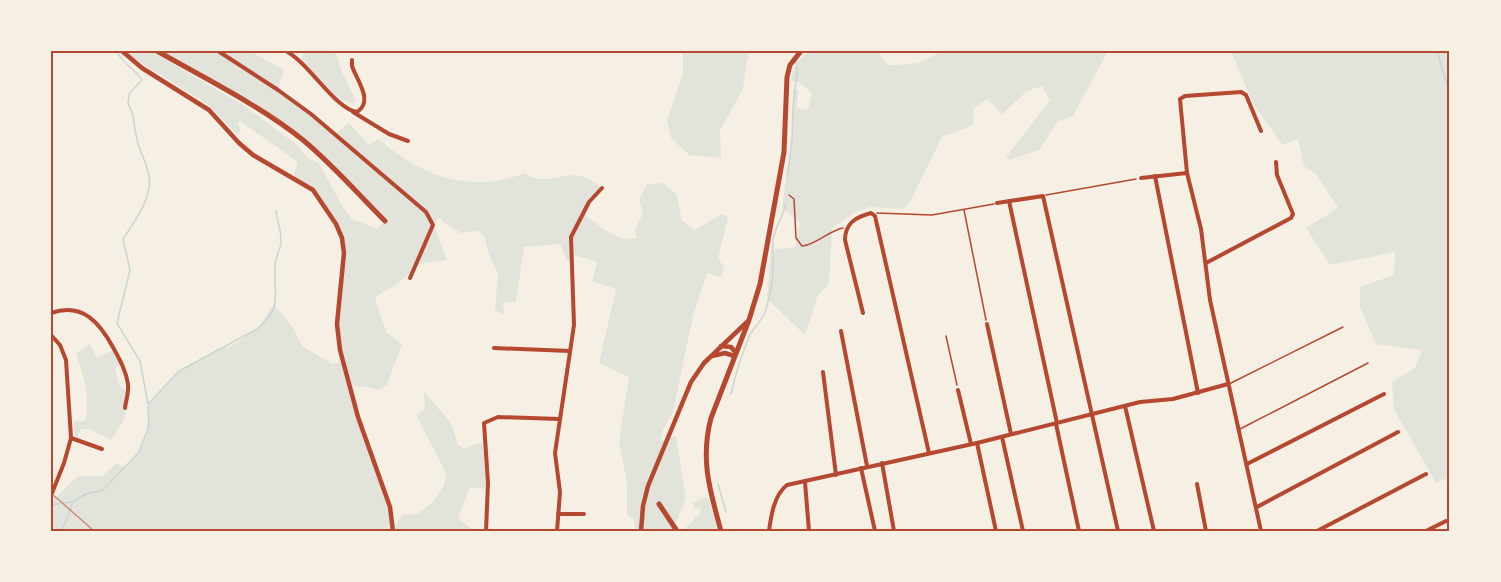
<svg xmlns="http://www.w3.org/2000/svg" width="1501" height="582" viewBox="0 0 1501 582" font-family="'Noto Sans',sans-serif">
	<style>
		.green { fill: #e2e4dc }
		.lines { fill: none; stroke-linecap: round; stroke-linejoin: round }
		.stream { stroke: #c9d6d2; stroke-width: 1.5 }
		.path { stroke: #b5482f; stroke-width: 1.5 }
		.service { stroke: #b5482f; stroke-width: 1.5 }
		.minor { stroke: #b5482f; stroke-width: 4 }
		.tertiary { stroke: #b5482f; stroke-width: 4.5 }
		.secondary { stroke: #b5482f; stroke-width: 5 }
		.rail { stroke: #cf8b77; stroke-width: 1.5 }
		.neatline { fill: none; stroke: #b5482f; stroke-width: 2 }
	</style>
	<rect width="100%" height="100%" fill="#f6efe4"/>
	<g class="green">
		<path d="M127,51H151L243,105L296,144L309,159L318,162L343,207L352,219L377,229L385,222L336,170L275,121L157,51H250L284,70L278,90L335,134L349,123L369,145L378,139C390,148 403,159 417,166C451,185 489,187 525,173C543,187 562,172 582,176C588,177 597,185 602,188L583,213L602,228L622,239L637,238L635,231L643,213L639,200L647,184L663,183L677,195L682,221L695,230L722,214L728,217L718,259L724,266L721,277L707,273L693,316L673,412L663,430L660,441L676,436L686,499L672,531H635L634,519L627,515V483L619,441L629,377L599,363L616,289L592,281L597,262L572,254V261H567L560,244L524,247L516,302L503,303L504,315L495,310L498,273L490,258L484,236L477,231L461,233L442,221L441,217L433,223L447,260L418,264L400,282L375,297L386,332L402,344L387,385L378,390L367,387L349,386L394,528L402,515L417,514L433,502L444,485L446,473L416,415L425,410L424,392L451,423L458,445L465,449L475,444L485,443L488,489L470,487L458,518L474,531H51V495L56,497L78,476H102L117,463L126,468C144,446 149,432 148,404L179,371L229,344L225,350L257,329L274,304L293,328L302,346L332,364L342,362L337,324L344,253L342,238L319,196L299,182L294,174L298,162L240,121L238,123L241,132L238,135L206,103L130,56Z"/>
		<polygon points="303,51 335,51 341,70 356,100 353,104 337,97 302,59"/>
		<polygon points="683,51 750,51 747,60 743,89 720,130 721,158 689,155 671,138 667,121 683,73"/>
		<path d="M811,51H879L884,61L889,65H896L918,63L943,51H1108L1073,116L1058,121L1039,150L1009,160L1006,157L1050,100L1042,86L1027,91L1002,114L987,99L974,108L973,125L942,137L910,202L904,209L870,207L854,213L832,228L829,284L817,297L805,335L767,299L771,250L795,247L800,223L782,207L792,140L793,89H798L797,108L808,110L812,93L798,82L791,81C793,66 798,59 811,51Z"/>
		<polygon points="1231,51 1450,51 1450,477 1436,483 1394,409 1392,382 1415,368 1422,350 1376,344 1360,307 1360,287 1394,275 1395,252 1330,265 1306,228 1338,208 1316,174 1304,166 1298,139 1282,145 1253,103"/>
		<path d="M90,344L97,358L113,350L120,364L115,369L119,385L128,393L124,420L111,440L89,429H81L78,434L80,440L74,438V421H85C91,399 83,374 76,353Z"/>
		<polygon points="705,497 709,500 718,531 683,531 701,512 700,508 695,509 693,503"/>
	</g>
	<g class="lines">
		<g class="stream">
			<path d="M116,51C124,65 134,68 142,80L129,94L128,104C135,114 133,123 136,135C138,148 146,161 149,175C153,197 135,221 123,239L130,270L117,323L140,361L148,404L179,371L257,329C284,307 273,294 275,266C275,258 280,251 281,243C282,233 277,221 276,211"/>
			<polyline points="1437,51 1450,94"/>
			<polyline points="787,177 792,140 793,106 797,72 796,61"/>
			<path d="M731,394C735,376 742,354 749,337C753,327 763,320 766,310C768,301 771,291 772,283C774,269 772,255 773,241C775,225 783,218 786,203"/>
			<polyline points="718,484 726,512"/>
			<polyline points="51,505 71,502"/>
			<polyline points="62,531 73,502 86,494 103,490 139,452 149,426 148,406"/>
		</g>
		<g class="path">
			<path d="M789,195L794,199L796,238L802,246C816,245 828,231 843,228"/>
			<polyline points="1046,195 1136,179"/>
			<polyline points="964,210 986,320"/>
			<polyline points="877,213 932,215 994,204"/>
			<polyline points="946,336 957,385"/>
		</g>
		<g class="service">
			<polyline points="1229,384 1343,327"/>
			<polyline points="1240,429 1368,363"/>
		</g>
		<g class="minor">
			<polyline points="218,51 278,90 311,114 426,212 433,225 410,278"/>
			<path d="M286,51C309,63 336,110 357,112C374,101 357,81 352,66V60"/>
			<polyline points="353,112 389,134 408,141"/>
			<polyline points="1155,176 1198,393"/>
			<polyline points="1141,178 1187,173"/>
			<polyline points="1009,201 1057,423"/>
			<polyline points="997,203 1043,196 1118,531"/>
			<polyline points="1206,263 1291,218 1293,214 1277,175 1276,162"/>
			<path d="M51,313C83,302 100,323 114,349C120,360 126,371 128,384C129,392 126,400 125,408"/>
			<path d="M863,313L845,240C845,223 856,217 871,213L875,216L929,453"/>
			<polyline points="987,324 1011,434"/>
			<polyline points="841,331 867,466"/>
			<polyline points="51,335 60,345 66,360 71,438 64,463 52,493"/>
			<polyline points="494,348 570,351"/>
			<polyline points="823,372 836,475"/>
			<polyline points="958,390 971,444"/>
			<polyline points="1125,406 1154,531"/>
			<polyline points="1056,424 1079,531"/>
			<polyline points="1002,437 1023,531"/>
			<polyline points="71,438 102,449"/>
			<polyline points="977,443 996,531"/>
			<polyline points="882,463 894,531"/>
			<polyline points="1247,464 1384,394"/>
			<polyline points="861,468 875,531"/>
			<polyline points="805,482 809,531"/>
			<polyline points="1197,484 1206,531"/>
			<polyline points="1257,507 1398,432"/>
			<polyline points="558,514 584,514"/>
			<polyline points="486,531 488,483 484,423 498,417 559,419"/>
			<polyline points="557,531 560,492 555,453 574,325 571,237 589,202 602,188"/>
			<path d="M769,531C771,516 774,495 787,485L977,443L1140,402L1173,399L1228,384"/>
			<polyline points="1261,531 1210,300 1201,229 1187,173 1180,99 1185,96 1241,92 1246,95 1261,131"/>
			<polyline points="1317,531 1426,474"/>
			<polyline points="1426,531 1446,521 1450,522"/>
		</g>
		<g class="tertiary">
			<polyline points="122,51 142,68 209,110 239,143 253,155 313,190 336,224 342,238 344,253 337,324 340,350 358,417 390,507 393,531"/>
			<polyline points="721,346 731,347 736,353"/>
			<polyline points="712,356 725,353 734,356"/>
			<polyline points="641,531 643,506 648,486 691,382 704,363 747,322"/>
		</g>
		<g class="secondary">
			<path d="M157,51C206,79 259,105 303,140C333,165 358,194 385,221"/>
			<polyline points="659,504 677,531"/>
			<path d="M721,531C710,491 700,460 711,418L749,320L760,284L784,152L787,77L790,65L801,51"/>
		</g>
		<polyline class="rail" points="51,493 94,531"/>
	</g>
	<rect width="1501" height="582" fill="none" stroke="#f6efe4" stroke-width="105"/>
	<rect x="52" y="52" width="1396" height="478" class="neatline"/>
</svg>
